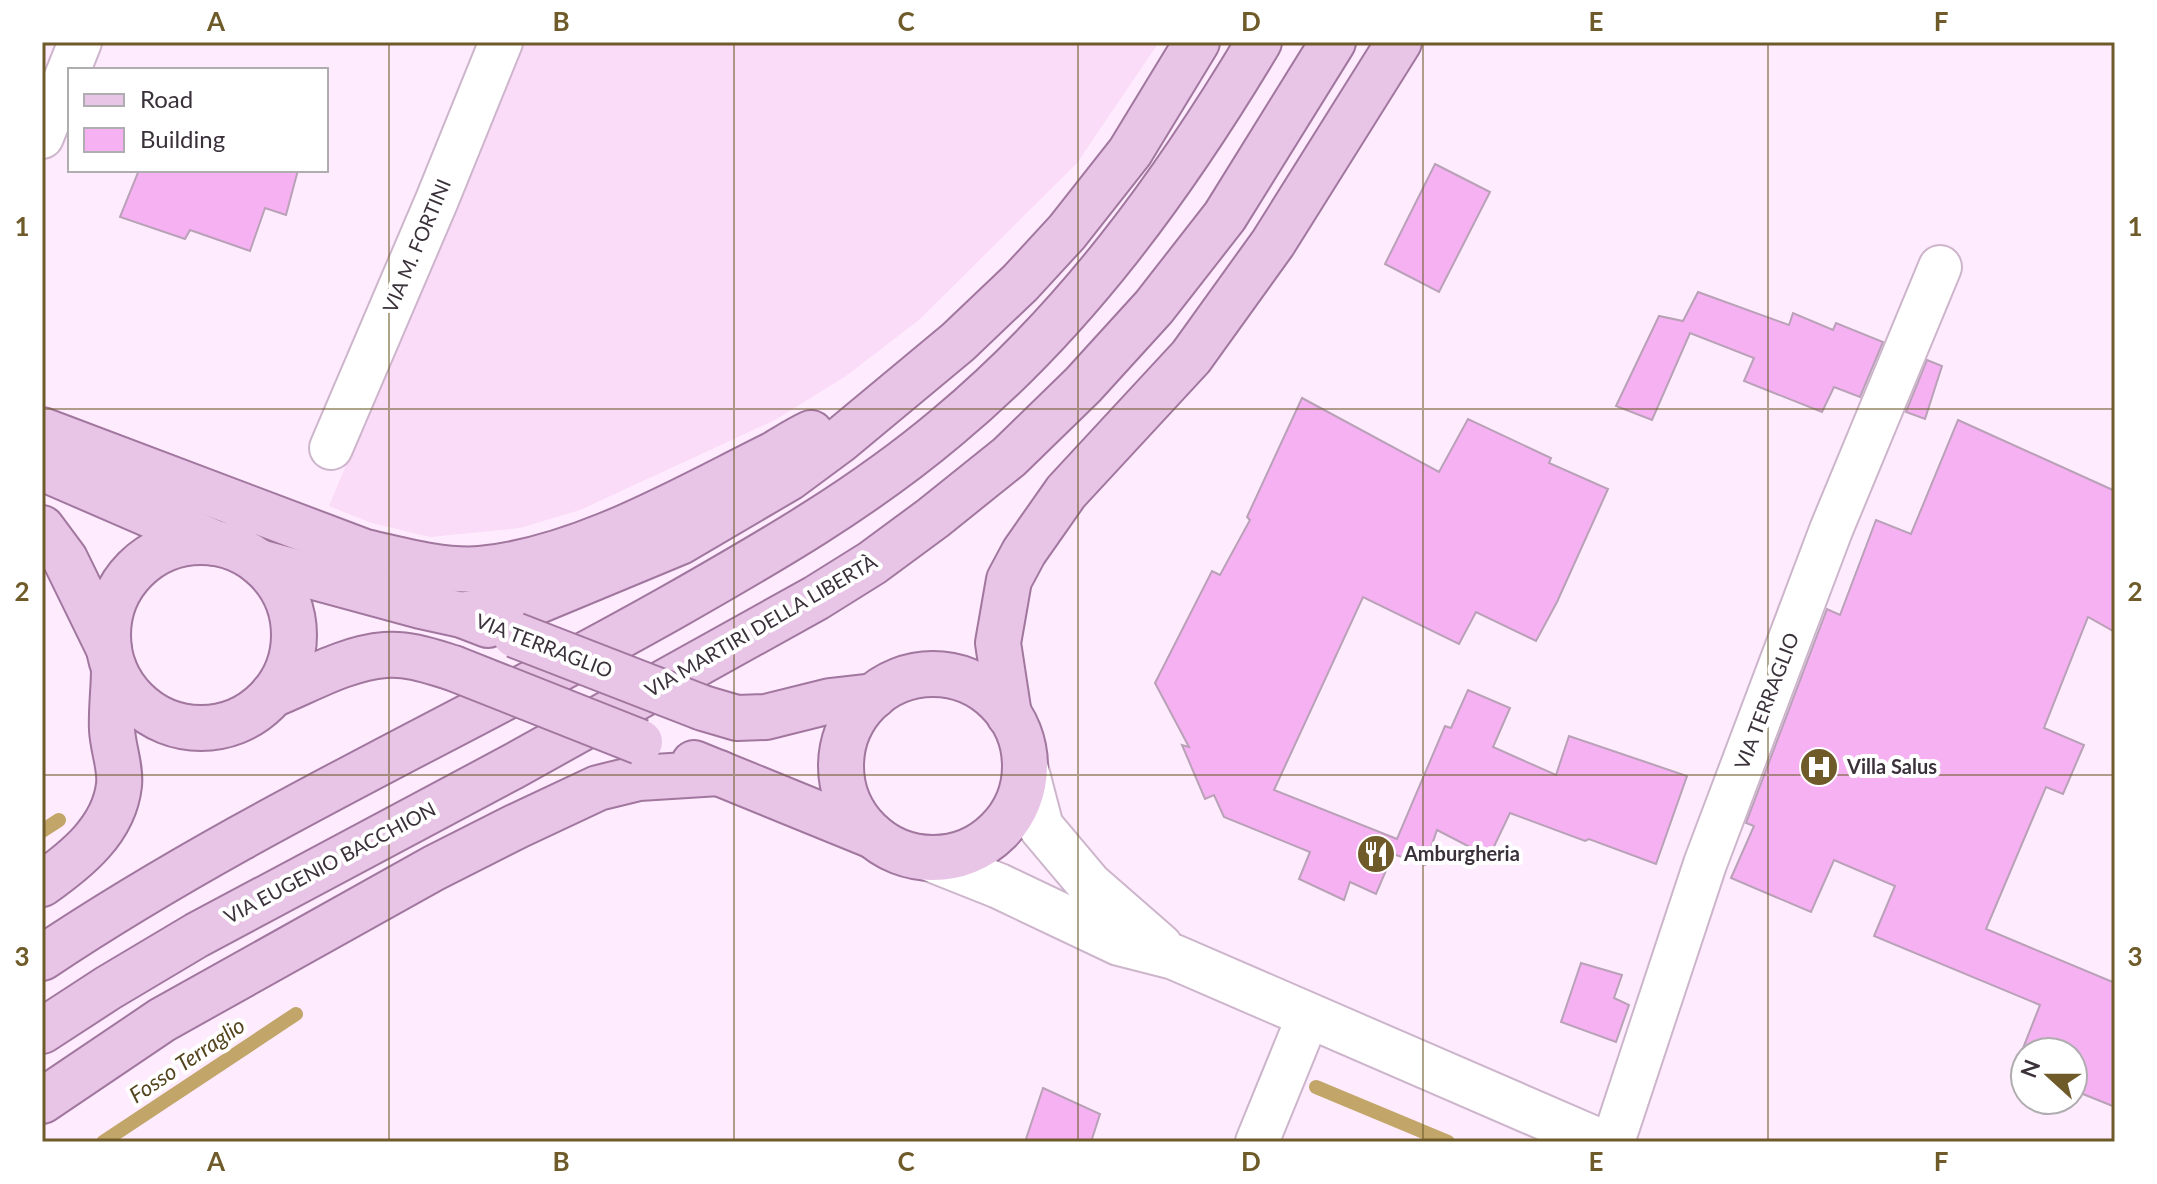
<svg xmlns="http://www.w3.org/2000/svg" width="2157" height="1184" viewBox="0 0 2157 1184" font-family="Lato,sans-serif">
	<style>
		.built { fill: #fadbf8 }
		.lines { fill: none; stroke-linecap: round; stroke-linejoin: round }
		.stream { stroke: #c1a569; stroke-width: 14 }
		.building { fill: #f5b1f2; stroke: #b9a1b7; stroke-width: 2 }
		.street-casing { stroke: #cdb5cb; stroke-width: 46 }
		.secondary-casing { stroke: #cdb5cb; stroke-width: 48 }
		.primary-casing { stroke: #a1779f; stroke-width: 48 }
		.street { stroke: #fff; stroke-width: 42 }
		.secondary { stroke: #fff; stroke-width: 44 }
		.primary { stroke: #e8c4e6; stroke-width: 44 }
		.primary-bridge-casing { stroke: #a1779f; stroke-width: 48; stroke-linecap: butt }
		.primary-bridge { stroke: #e8c4e6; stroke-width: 44 }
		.grid { fill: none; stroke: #6e5b29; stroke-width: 2; stroke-opacity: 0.55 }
		.labels { text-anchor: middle; stroke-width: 8; stroke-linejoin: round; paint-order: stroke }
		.street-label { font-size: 20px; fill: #3a313a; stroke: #fff }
		.poi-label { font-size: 20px; font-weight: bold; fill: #3a313a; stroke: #fff; text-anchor: start }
		.water-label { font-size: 22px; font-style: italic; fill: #53441e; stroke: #fff }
		.neatline { fill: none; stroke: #6e5b29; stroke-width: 3 }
		.grid-label { font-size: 26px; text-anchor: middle; font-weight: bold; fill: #6e5b29 }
	</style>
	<rect width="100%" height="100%" fill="#ffebfe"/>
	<polygon class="built" points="523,42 1159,42 1077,163 920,319 846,376 775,420 580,510 520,528 430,537 372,523 329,506"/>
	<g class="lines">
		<g class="stream">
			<polyline points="42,831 59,820"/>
			<polyline points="1316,1087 1448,1142"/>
			<polyline points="103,1142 296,1014"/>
		</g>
	</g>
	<g class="building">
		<polygon points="1435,164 1490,192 1439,292 1385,264"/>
		<polygon points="139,170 298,170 286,215 265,208 250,251 190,230 185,239 120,217"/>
		<polygon points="1698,292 1789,325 1793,313 1833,330 1836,323 1883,342 1860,397 1834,387 1822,412 1744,381 1754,358 1690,333 1652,420 1616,406 1659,316 1683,321"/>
		<polygon points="1927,360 1942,366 1925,419 1906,412"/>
		<polygon points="1302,398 1439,472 1468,419 1551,458 1549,463 1608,489 1557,602 1536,641 1476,612 1459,644 1363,597 1274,790 1397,839 1445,726 1451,728 1468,690 1510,708 1493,747 1556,775 1569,736 1687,776 1656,864 1589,839 1585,841 1510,813 1489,857 1437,830 1425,865 1393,854 1376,894 1350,882 1344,900 1299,879 1310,852 1224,817 1214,795 1205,799 1182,745 1189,747 1155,683 1212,571 1220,575 1250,520 1247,517"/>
		<polygon points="1958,420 2115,491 2115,632 2088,617 2044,728 2084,745 2063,794 2046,787 1986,929 2115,983 2115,1107 2073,1090 2073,1052 2025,1052 2025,1070 2016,1066 2040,1005 1874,936 1895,886 1834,860 1811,912 1731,878 1754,826 1746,823 1827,609 1840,615 1876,520 1911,534"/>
		<polygon points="1581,963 1622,975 1614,998 1629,1005 1616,1042 1561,1022"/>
		<polygon points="1043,1088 1100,1114 1091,1142 1025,1142"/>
	</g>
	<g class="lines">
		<g class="street-casing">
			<g id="street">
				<polyline points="42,137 80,42"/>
				<polyline points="331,448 437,200 501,42"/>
				<polyline points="1257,1142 1308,1017"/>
				<polyline points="1613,1142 1705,864 1831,530 1940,267"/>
			</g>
		</g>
		<g class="secondary-casing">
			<g id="secondary">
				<polyline points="1025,766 1041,827 1089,884 1160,946"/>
				<polyline points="931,859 999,886 1119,943 1174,957 1601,1142"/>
			</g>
		</g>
		<g class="primary-casing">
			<g id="primary">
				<path d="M42,430L365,552C400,560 444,572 480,569C582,559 683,499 774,454C786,447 798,439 811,433"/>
				<polyline points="42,468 215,543"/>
				<polyline points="42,528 65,559 109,649"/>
				<circle cx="201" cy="635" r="93"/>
				<polyline points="259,562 421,606 462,615 488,625"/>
				<polyline points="462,615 538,601 680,542 789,478 839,441 958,342 1020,283 1067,232 1130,152 1197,42"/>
				<circle cx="933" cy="766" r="92"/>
				<path d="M272,695C307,681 346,658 385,655C408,653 430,661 453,668"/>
				<polyline points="703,708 737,718 766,717 830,701 874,696"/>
				<polyline points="1009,715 998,643 1009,580 1024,552 1066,492 1191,357 1273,243 1399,42"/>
				<polyline points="694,763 873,836"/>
				<path d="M42,884C76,860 114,830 119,785C121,768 113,748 112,730C111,710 114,689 114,669"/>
				<path d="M42,958C242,824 464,725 674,606C769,552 863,498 947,427C1076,320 1174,184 1259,42"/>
				<polyline points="42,1031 108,988 197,935 512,767 816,598 872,563 933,518 1009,457 1083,385 1154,307 1225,216 1333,42"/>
				<polyline points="42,1101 162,1020 434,868 517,826 598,788 639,778 719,773"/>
			</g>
		</g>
		<use href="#street" class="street"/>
		<use href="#secondary" class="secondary"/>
		<use href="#primary" class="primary"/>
		<g class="primary-bridge-casing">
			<g id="primary-bridge">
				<polyline points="515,635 703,708"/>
				<polyline points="453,668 640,742"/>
			</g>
		</g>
		<use href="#primary-bridge" class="primary-bridge"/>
	</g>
	<path class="grid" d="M389,42V1142M734,42V1142M1078,42V1142M1423,42V1142M1768,42V1142M42,409H2115M42,775H2115"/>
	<defs>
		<g id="hospital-disc" transform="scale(2)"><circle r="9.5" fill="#6e5b29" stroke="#fff"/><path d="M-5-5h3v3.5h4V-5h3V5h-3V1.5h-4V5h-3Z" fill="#fff"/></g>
		<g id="restaurant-disc" transform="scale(2)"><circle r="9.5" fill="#6e5b29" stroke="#fff"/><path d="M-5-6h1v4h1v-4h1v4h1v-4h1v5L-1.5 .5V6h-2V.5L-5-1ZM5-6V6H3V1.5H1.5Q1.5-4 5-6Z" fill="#fff"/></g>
	</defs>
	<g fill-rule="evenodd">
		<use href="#hospital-disc" x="1819" y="767"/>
		<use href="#restaurant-disc" x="1376" y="854"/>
	</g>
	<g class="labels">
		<g class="street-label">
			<text transform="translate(417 246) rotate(-67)" y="7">VIA M. FORTINI</text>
			<text transform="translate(761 626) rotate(-30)" y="7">VIA MARTIRI DELLA LIBERTÀ</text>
			<text transform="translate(544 646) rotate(21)" y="7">VIA TERRAGLIO</text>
			<text transform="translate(1767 701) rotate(-69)" y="7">VIA TERRAGLIO</text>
			<text transform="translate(330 863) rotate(-28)" y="7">VIA EUGENIO BACCHION</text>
		</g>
		<g class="poi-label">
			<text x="1847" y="774">Villa Salus</text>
			<text x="1404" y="861">Amburgheria</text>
		</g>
		<g class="water-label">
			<text transform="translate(187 1060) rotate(-34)" y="8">Fosso Terraglio</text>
		</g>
	</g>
	<rect width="2157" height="1184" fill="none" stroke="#ffffff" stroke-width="88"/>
	<rect x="68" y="68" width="260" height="104" fill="#ffffff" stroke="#b0adb0" stroke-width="2"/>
	<rect x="84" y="94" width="40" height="12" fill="#e8c4e6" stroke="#b0adb0" stroke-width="2"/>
	<text x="140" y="108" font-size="24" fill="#3a313a">Road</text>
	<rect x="84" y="128" width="40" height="24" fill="#f5b1f2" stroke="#b0adb0" stroke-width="2"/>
	<text x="140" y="148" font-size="24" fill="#3a313a">Building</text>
	<g transform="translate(2049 1076) rotate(291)"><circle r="38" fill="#ffffff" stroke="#b0adb0" stroke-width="2"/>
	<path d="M0-6L14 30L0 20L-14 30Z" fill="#6e5b29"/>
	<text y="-12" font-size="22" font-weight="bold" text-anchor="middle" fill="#3a313a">N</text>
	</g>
	<rect x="44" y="44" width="2069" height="1096" class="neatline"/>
	<g class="grid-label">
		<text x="216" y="31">A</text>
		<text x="561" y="31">B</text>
		<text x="906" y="31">C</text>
		<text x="1251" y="31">D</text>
		<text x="1596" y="31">E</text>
		<text x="1941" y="31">F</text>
		<text x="22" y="236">1</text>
		<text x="2135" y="236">1</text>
		<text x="22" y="601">2</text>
		<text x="2135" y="601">2</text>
		<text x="22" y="966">3</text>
		<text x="2135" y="966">3</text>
		<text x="216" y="1171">A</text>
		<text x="561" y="1171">B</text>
		<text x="906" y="1171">C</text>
		<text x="1251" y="1171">D</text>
		<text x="1596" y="1171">E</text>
		<text x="1941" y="1171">F</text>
	</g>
</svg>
